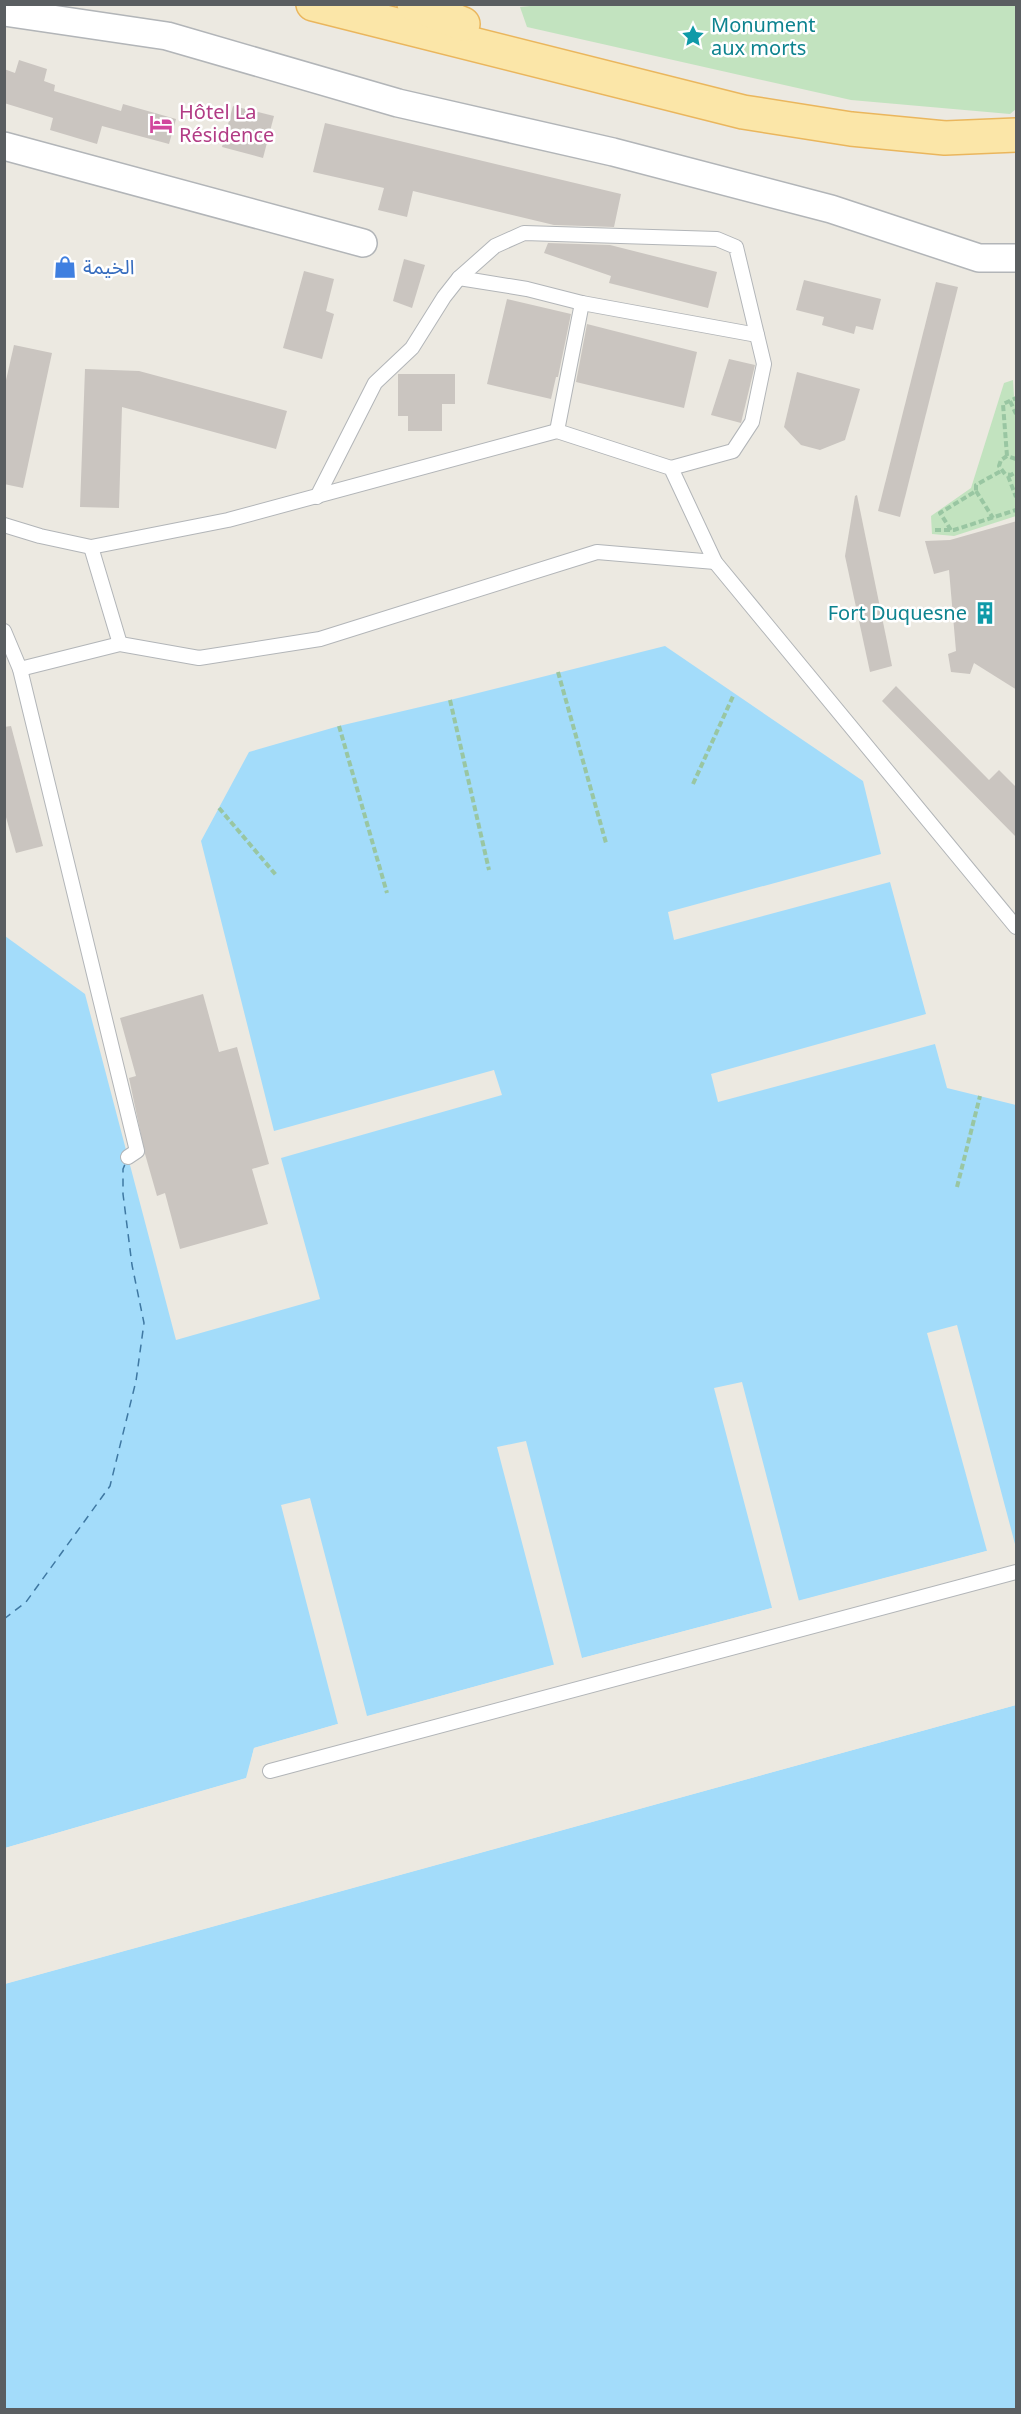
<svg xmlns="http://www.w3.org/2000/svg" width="1021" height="2414" viewBox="0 0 1021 2414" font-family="'Noto Sans','Noto Sans Arabic',sans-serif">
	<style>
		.green { fill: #c2e3bf }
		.water { fill: #a3dcfa }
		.pier { fill: #ece9e1 }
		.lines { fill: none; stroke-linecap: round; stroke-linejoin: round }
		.ferry { stroke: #3f78a2; stroke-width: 1.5; stroke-dasharray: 8 6; stroke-linecap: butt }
		.building { fill: #cac5c0 }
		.lane-casing { stroke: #b2b5b8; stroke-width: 16 }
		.street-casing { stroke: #b2b5b8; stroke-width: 30 }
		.primary-casing { stroke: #eab65d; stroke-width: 36 }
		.path { stroke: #99c6a2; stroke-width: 4; stroke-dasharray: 6 3; stroke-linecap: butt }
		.lane { stroke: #fff; stroke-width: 14 }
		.street { stroke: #fff; stroke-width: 27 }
		.primary { stroke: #fbe6a8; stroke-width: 33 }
		.labels { text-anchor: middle; stroke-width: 5; stroke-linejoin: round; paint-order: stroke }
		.culture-label { font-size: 20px; fill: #0d838f; stroke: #fff; text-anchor: start }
		.hotel-label { font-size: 20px; fill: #b23c85; stroke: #fff; text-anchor: start }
		.shop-label { font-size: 20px; fill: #366cbe; stroke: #fff; text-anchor: start }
	</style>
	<rect width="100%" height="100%" fill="#ece9e1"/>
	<g class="green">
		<polygon points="540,5 1016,5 1016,109 1010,114 851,100 527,27 520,7"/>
		<polygon points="1013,380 1014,396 1016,403 1016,516 954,536 932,534 931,516 971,488 1004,383"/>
	</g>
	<g class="water">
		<polygon points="665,646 863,781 881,854 668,912 674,940 890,882 926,1014 711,1074 718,1102 935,1044 947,1088 1016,1105 1016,1543 1015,1544 957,1325 927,1333 987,1551 799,1601 742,1382 714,1388 772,1608 582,1658 526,1441 497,1447 554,1665 367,1716 310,1498 281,1505 338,1724 254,1748 247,1778 5,1848 5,936 85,994 176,1340 320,1299 281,1158 502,1095 494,1070 274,1131 201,841 249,752 339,726 450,700"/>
		<polygon points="1016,1705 1016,2409 5,2409 4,1984"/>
	</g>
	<g class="pier">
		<polygon points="990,1550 988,1553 800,1604 797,1601"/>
		<polygon points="775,1607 773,1611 583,1661 579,1659"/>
		<polygon points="556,1664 554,1668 368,1719 365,1717"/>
		<polygon points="1016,1702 1016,1705 5,1984 4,1981"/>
		<polygon points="341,1723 339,1727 256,1751 248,1781 4,1851 5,1848 246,1778 254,1748"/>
	</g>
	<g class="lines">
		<polyline class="ferry" points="4,1619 26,1602 110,1486 136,1381 144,1323 132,1265 123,1194 123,1169 126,1162"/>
	</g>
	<g class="building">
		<polygon points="19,60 47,69 44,81 55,85 54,91 121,111 123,104 176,119 169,144 102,126 97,144 50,130 53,118 4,103 4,69 15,73"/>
		<polygon points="233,106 274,116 263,158 222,147"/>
		<polygon points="325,123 621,194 614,227 554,225 413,191 407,217 378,210 384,188 313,172"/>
		<polygon points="548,243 610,245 717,272 708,308 609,283 611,276 544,253"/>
		<polygon points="404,259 425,265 412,308 393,301"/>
		<polygon points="304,271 334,279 326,311 334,314 322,359 283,348"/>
		<polygon points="804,280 881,299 873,330 856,326 854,334 822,325 824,317 796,310"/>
		<polygon points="936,282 958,287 900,517 878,511"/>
		<polygon points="507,299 571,314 558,377 556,377 551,399 487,384"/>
		<polygon points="587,324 697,352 684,408 576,382"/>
		<polygon points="14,345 52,353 23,488 4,484 4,389"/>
		<polygon points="729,359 755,365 741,423 711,415"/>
		<polygon points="85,369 139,371 287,411 276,449 122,407 119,508 80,507"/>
		<polygon points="797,372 860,389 845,440 820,450 801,445 784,427"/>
		<polygon points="398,374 455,374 455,404 442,404 442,431 408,431 408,416 398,416"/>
		<polygon points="857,495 892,666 870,672 845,556 855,496"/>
		<polygon points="1017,521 1017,690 974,663 970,674 951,672 948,654 956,651 949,570 934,574 925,541 950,540"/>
		<polygon points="896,686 989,780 999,770 1017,788 1017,838 882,701"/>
		<polygon points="11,726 43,846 16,853 4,810 4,727"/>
		<polygon points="203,994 219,1052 237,1047 269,1164 252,1169 268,1224 180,1249 165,1193 157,1196 145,1154 129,1078 136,1076 120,1018"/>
	</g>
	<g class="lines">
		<g class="lane-casing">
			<g id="lane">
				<polyline points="459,278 527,289 582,303 557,431"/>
				<polyline points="582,303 757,335"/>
				<polyline points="317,497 375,383 412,348 444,297 459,278 495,246 524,233 717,239 736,247 764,364 752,422 733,451 671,468"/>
				<polyline points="4,525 40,536 91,547 228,520 557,431 671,468 715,562 1016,927"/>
				<polyline points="91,547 120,644"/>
				<polyline points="4,631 20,669 137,1151 128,1157"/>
				<polyline points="20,669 120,644 199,658 320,639 597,552 715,562"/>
				<polyline points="270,1771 1016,1572"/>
			</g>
		</g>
		<g class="street-casing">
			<g id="street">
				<polyline points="4,12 167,36 398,103 613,152 831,209 979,258 1016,258"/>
				<polyline points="4,146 363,243"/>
			</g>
		</g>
		<g class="primary-casing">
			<g id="primary">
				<polyline points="313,4 743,112 851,129 945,138 1016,135"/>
				<polyline points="414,4 463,24"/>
			</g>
		</g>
		<g class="path">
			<polyline points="1010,401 1016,414"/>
			<polyline points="1007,456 1003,404 1016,398"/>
			<polyline points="1016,459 1007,456 1001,460 999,466 1005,474 1011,475 1016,472"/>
			<polyline points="1008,476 1016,497"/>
			<polyline points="976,491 993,518"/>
			<polyline points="935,530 954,530 1016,510"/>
			<polyline points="951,530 940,513 976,491 976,485 1001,471"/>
			<polyline points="558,672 606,843"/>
			<polyline points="450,700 489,870"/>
			<polyline points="339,726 387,893"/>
			<polyline points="693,784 734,694"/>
			<polyline points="219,808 276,875"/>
			<polyline points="957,1187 980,1096"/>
		</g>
		<use href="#lane" class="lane"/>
		<use href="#street" class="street"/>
		<use href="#primary" class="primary"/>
	</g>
	<defs>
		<g id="sight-bare" transform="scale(1.8)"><path d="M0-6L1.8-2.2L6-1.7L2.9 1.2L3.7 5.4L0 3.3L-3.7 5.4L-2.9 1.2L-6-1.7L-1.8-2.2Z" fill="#0f9aa8" stroke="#fff" stroke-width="2.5" paint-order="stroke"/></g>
		<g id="hotel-bare" transform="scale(1.8)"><path d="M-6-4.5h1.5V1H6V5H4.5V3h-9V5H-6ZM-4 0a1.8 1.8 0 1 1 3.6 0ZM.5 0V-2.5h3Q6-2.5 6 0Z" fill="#d1479c" stroke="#fff" stroke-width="2.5" paint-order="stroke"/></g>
		<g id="shop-bare" transform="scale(1.8)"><path d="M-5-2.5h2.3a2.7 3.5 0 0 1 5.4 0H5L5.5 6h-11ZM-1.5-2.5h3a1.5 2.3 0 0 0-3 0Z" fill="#3f7fe0" stroke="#fff" stroke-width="2.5" paint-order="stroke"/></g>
		<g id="building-bare" transform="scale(1.8)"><path d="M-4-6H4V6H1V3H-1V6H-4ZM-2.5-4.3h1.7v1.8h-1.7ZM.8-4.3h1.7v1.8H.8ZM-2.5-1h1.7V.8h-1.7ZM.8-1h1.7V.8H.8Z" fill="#0f9aa8" stroke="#fff" stroke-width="2.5" paint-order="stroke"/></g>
	</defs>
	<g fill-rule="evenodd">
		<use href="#sight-bare" x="693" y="36"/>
		<use href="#hotel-bare" x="161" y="124"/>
		<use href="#shop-bare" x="65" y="267"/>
		<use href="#building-bare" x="985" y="613"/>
	</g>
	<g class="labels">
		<g class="culture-label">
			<text x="711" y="32">Monument<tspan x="711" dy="23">aux morts</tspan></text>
			<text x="967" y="620" text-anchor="end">Fort Duquesne</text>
		</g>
		<g class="hotel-label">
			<text x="179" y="119">Hôtel La<tspan x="179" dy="23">Résidence</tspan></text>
		</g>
		<g class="shop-label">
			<text x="83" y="274">الخيمة</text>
		</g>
	</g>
	<rect width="1021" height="2414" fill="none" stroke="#5a5e61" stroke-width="12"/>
</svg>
